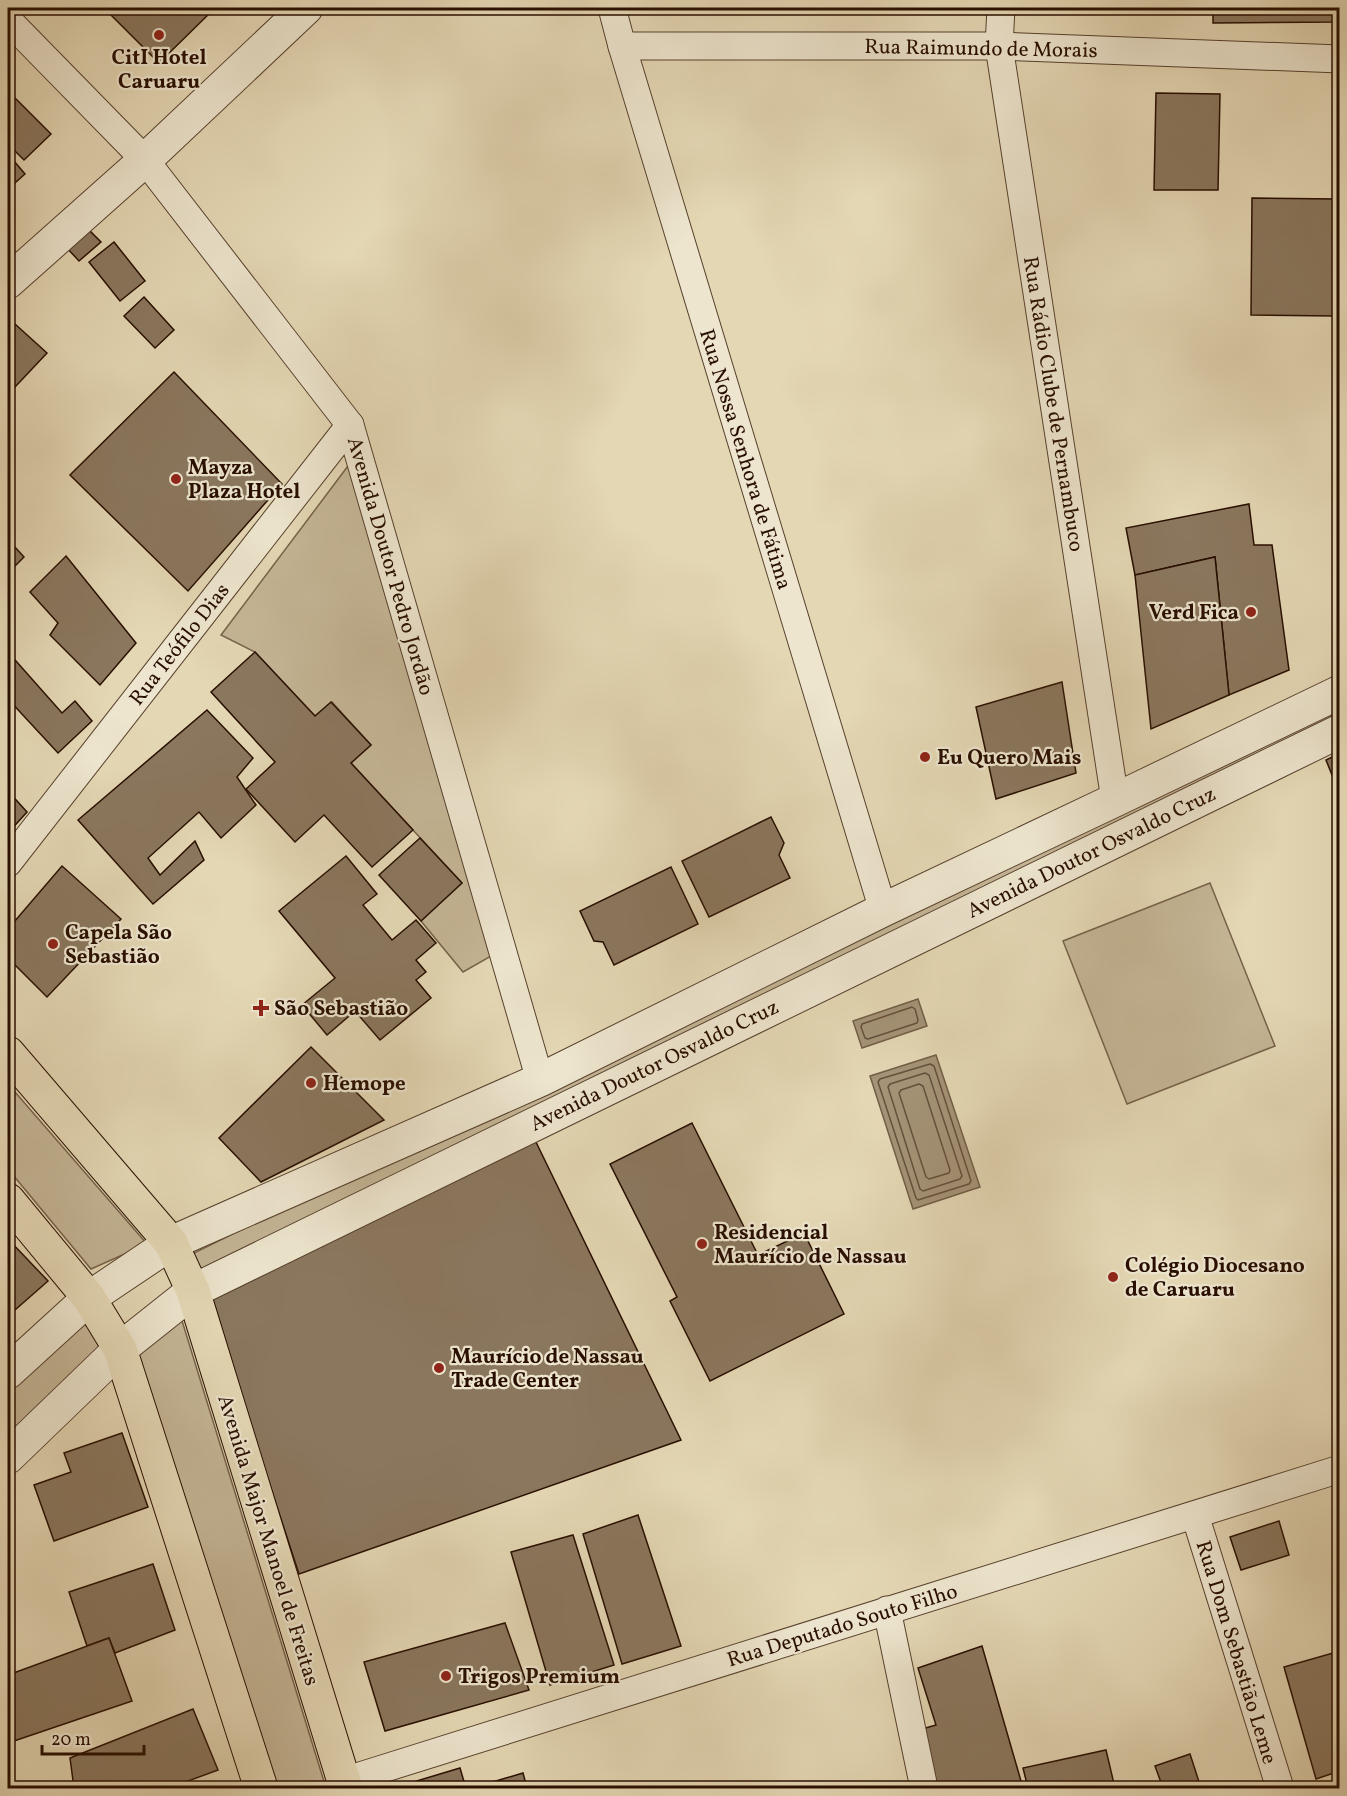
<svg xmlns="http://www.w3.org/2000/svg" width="1347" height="1796" viewBox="0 0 1347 1796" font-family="Vollkorn,serif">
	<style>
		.green { fill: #c4b595; stroke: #76624a; stroke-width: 1.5 }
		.water { fill: #a49377; stroke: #725e47; stroke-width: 1.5 }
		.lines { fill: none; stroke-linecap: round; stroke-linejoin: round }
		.shore { stroke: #66503c; stroke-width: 1.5 }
		.building { fill: #8a775e; stroke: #280e00; stroke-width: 1.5 }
		.minor-casing { stroke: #57402d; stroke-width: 29 }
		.tertiary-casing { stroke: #57402d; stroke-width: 35 }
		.primary-casing { stroke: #280e00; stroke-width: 35 }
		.minor { stroke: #ede5ce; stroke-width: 27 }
		.tertiary { stroke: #ede5ce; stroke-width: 33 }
		.primary { stroke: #e4d7b4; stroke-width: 33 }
		.poi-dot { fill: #8f2418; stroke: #ede5ce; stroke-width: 2 }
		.labels { text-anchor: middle; stroke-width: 4.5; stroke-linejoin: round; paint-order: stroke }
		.street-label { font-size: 21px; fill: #280e00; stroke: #ede5ce }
		.poi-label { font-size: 21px; font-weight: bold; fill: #280e00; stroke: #ede5ce; text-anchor: start }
	</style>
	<rect width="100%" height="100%" fill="#e4d7b4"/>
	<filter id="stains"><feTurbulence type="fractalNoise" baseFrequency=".00333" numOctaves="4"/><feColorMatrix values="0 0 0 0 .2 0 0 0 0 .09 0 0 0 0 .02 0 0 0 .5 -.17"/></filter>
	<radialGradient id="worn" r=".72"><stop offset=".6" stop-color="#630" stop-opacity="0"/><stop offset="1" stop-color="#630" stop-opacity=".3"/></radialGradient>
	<g class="green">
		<polygon points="351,462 493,955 463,972 421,921 462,883 351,763 371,745 332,702 315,716 255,652 221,635"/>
		<polygon points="1339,695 1339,727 193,1282 186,1257 884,913"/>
		<polygon points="1210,883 1275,1046 1127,1104 1063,941"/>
		<polygon points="8,1084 147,1244 91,1269 8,1169"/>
		<polygon points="87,1311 106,1348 8,1443 8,1386"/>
		<polygon points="179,1311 326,1788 276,1788 136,1349"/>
	</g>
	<g class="water">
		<polygon points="918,999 927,1026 862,1048 853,1021"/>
		<polygon points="936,1055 980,1187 913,1209 870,1076"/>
	</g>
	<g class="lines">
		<g class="shore">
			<polygon points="912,1007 915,1009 918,1020 917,1023 868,1039 865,1038 861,1027 862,1024"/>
			<polygon points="930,1064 934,1066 971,1181 969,1184 918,1200 916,1198 878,1082 880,1079"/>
			<polygon points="925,1073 929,1075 962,1176 960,1179 923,1191 920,1189 888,1087 890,1084"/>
			<polygon points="919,1084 923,1086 950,1170 949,1173 929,1179 926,1177 899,1093 901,1090"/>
		</g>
	</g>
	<g class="building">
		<polygon points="104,8 215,8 159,63"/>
		<polygon points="1213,8 1340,8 1340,22 1213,23"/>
		<polygon points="1156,93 1220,94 1218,190 1154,190"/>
		<polygon points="12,95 51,134 24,160 8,144 8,99"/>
		<polygon points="8,154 25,174 8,189"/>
		<polygon points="1252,198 1336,199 1334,316 1251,315"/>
		<polygon points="89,230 101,242 79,261 67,248"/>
		<polygon points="114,242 145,281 120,301 89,262"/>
		<polygon points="144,297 174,330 155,348 124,316"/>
		<polygon points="15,324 47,353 15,387 8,381 8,331"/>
		<polygon points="174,372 282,484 188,591 70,475"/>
		<polygon points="1249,504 1254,545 1272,545 1289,670 1229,695 1215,557 1135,575 1126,528"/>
		<polygon points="14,546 24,557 8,573 8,551"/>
		<polygon points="66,556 136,643 100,685 50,635 58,623 30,592"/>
		<polygon points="1215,557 1229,695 1151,729 1135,575"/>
		<polygon points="8,652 62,713 75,701 92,721 58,753 8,699"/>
		<polygon points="255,652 315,716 331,702 371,745 351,763 413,830 372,867 324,815 295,842 246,789 275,762 211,692"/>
		<polygon points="1062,682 1076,773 996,799 976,707"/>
		<polygon points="207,710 253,758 237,777 256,805 221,838 199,812 148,858 160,875 195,841 204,860 153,904 78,820"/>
		<polygon points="1340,753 1340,795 1326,760"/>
		<polygon points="8,791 27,812 8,833"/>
		<polygon points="771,817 784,843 779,855 790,878 709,917 682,861"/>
		<polygon points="420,838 462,883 421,921 379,875"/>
		<polygon points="346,856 377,894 363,905 392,940 416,920 436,943 416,960 426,972 416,980 431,998 380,1040 355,1011 327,1035 302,1005 335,978 279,911"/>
		<polygon points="62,866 121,919 47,997 8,958 8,929"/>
		<polygon points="671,867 698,924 614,965 603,942 594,941 580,911"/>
		<polygon points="311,1047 384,1120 261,1182 219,1138"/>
		<polygon points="692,1123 758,1255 804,1233 844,1314 710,1381 670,1301 677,1297 610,1164"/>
		<polygon points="534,1138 681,1440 299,1574 208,1296"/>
		<polygon points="9,1240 48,1281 8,1316 8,1241"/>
		<polygon points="122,1433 148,1507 54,1541 34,1485 71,1472 64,1453"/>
		<polygon points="638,1515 681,1646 622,1664 583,1534"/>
		<polygon points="1279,1521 1289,1555 1241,1570 1230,1537"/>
		<polygon points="573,1535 614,1665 550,1685 511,1552"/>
		<polygon points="153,1564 175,1630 115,1653 109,1638 87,1646 69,1592"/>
		<polygon points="505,1623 529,1690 385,1731 364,1662"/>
		<polygon points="109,1638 132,1701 11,1742 8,1728 8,1675"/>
		<polygon points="982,1646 1023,1788 934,1788 922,1729 936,1725 918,1668"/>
		<polygon points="1340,1651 1340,1771 1316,1779 1284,1667"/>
		<polygon points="193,1709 218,1770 169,1788 93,1788 91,1785 81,1788 74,1788 70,1758"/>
		<polygon points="1106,1750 1115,1788 1028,1788 1023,1768"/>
		<polygon points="1190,1754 1201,1788 1163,1788 1155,1766"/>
		<polygon points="460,1768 465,1785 452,1788 401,1788 400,1786"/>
		<polygon points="523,1773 527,1788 472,1788"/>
	</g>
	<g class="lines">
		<g class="minor-casing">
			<g id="minor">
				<polyline points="612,8 622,46 883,910"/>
				<polyline points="1001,8 999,46 1115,800"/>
				<polyline points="8,20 145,160 350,425 540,1080"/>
				<polyline points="622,46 999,46 1340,59"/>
				<polyline points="8,863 350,425"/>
				<polyline points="1195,1515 1280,1788"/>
				<polyline points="887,1610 924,1788"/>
				<polyline points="344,1781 1340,1469"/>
			</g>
		</g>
		<g class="tertiary-casing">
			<g id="tertiary">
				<polyline points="8,282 145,160 306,8"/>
				<polyline points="8,1372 89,1298 171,1243 540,1080 883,910 1115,800 1340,692"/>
				<polyline points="8,1457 120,1349 193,1291 1340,731"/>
			</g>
		</g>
		<g class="primary-casing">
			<g id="primary">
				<polyline points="8,1053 171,1243 193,1291 346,1788"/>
				<polyline points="8,1200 89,1298 120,1349 261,1788"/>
			</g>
		</g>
		<use href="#minor" class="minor"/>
		<use href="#tertiary" class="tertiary"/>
		<use href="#primary" class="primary"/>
	</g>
	<g class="poi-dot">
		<circle cx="159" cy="35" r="6"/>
		<circle cx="176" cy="479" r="6"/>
		<circle cx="1251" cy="612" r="6"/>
		<circle cx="925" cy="757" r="6"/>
		<circle cx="53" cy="944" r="6"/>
		<path d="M258 999h6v6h6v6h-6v6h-6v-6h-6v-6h6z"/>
		<circle cx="311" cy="1083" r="6"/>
		<circle cx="702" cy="1244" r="6"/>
		<circle cx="1113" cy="1277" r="6"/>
		<circle cx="439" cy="1368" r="6"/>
		<circle cx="446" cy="1676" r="6"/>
	</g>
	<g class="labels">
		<g class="street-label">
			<text transform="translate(981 48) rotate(1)" y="7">Rua Raimundo de Morais</text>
			<text transform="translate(1054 404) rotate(81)" y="7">Rua Rádio Clube de Pernambuco</text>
			<text transform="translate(746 459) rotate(73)" y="7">Rua Nossa Senhora de Fátima</text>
			<text transform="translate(391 566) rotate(74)" y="7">Avenida Doutor Pedro Jordão</text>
			<text transform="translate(179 644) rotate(-52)" y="7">Rua Teófilo Dias</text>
			<text transform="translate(1091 852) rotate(-26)" y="7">Avenida Doutor Osvaldo Cruz</text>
			<text transform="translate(654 1065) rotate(-26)" y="7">Avenida Doutor Osvaldo Cruz</text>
			<text transform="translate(269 1540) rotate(73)" y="7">Avenida Major Manoel de Freitas</text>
			<text transform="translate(842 1625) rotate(-17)" y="7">Rua Deputado Souto Filho</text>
			<text transform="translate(1237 1652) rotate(73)" y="7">Rua Dom Sebastião Leme</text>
		</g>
		<g class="poi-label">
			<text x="159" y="64" text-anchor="middle">CitI Hotel<tspan x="159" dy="24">Caruaru</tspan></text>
			<text x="188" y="474">Mayza<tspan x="188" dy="24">Plaza Hotel</tspan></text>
			<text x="1239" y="619" text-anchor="end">Verd Fica</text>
			<text x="937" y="764">Eu Quero Mais</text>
			<text x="65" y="939">Capela São<tspan x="65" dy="24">Sebastião</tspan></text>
			<text x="274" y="1015">São Sebastião</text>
			<text x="323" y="1090">Hemope</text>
			<text x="714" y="1239">Residencial<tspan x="714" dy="24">Maurício de Nassau</tspan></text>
			<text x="1125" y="1272">Colégio Diocesano<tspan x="1125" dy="24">de Caruaru</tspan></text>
			<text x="451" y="1363">Maurício de Nassau<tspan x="451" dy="24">Trade Center</tspan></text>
			<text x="458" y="1683">Trigos Premium</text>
		</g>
	</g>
	<rect width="1347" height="1796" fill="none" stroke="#e4d7b4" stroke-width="30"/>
	<rect x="9" y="9" width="1329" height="1778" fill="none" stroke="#280e00" stroke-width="3"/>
	<rect x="15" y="15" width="1317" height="1766" fill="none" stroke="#280e00" stroke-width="1.5"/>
	<path d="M42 1745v9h102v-9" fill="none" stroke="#280e00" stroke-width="3"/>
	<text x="51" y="1745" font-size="18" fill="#280e00" stroke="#ede5ce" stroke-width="4.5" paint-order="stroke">20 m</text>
	<rect width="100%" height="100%" filter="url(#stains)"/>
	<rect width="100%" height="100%" fill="url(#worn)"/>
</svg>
